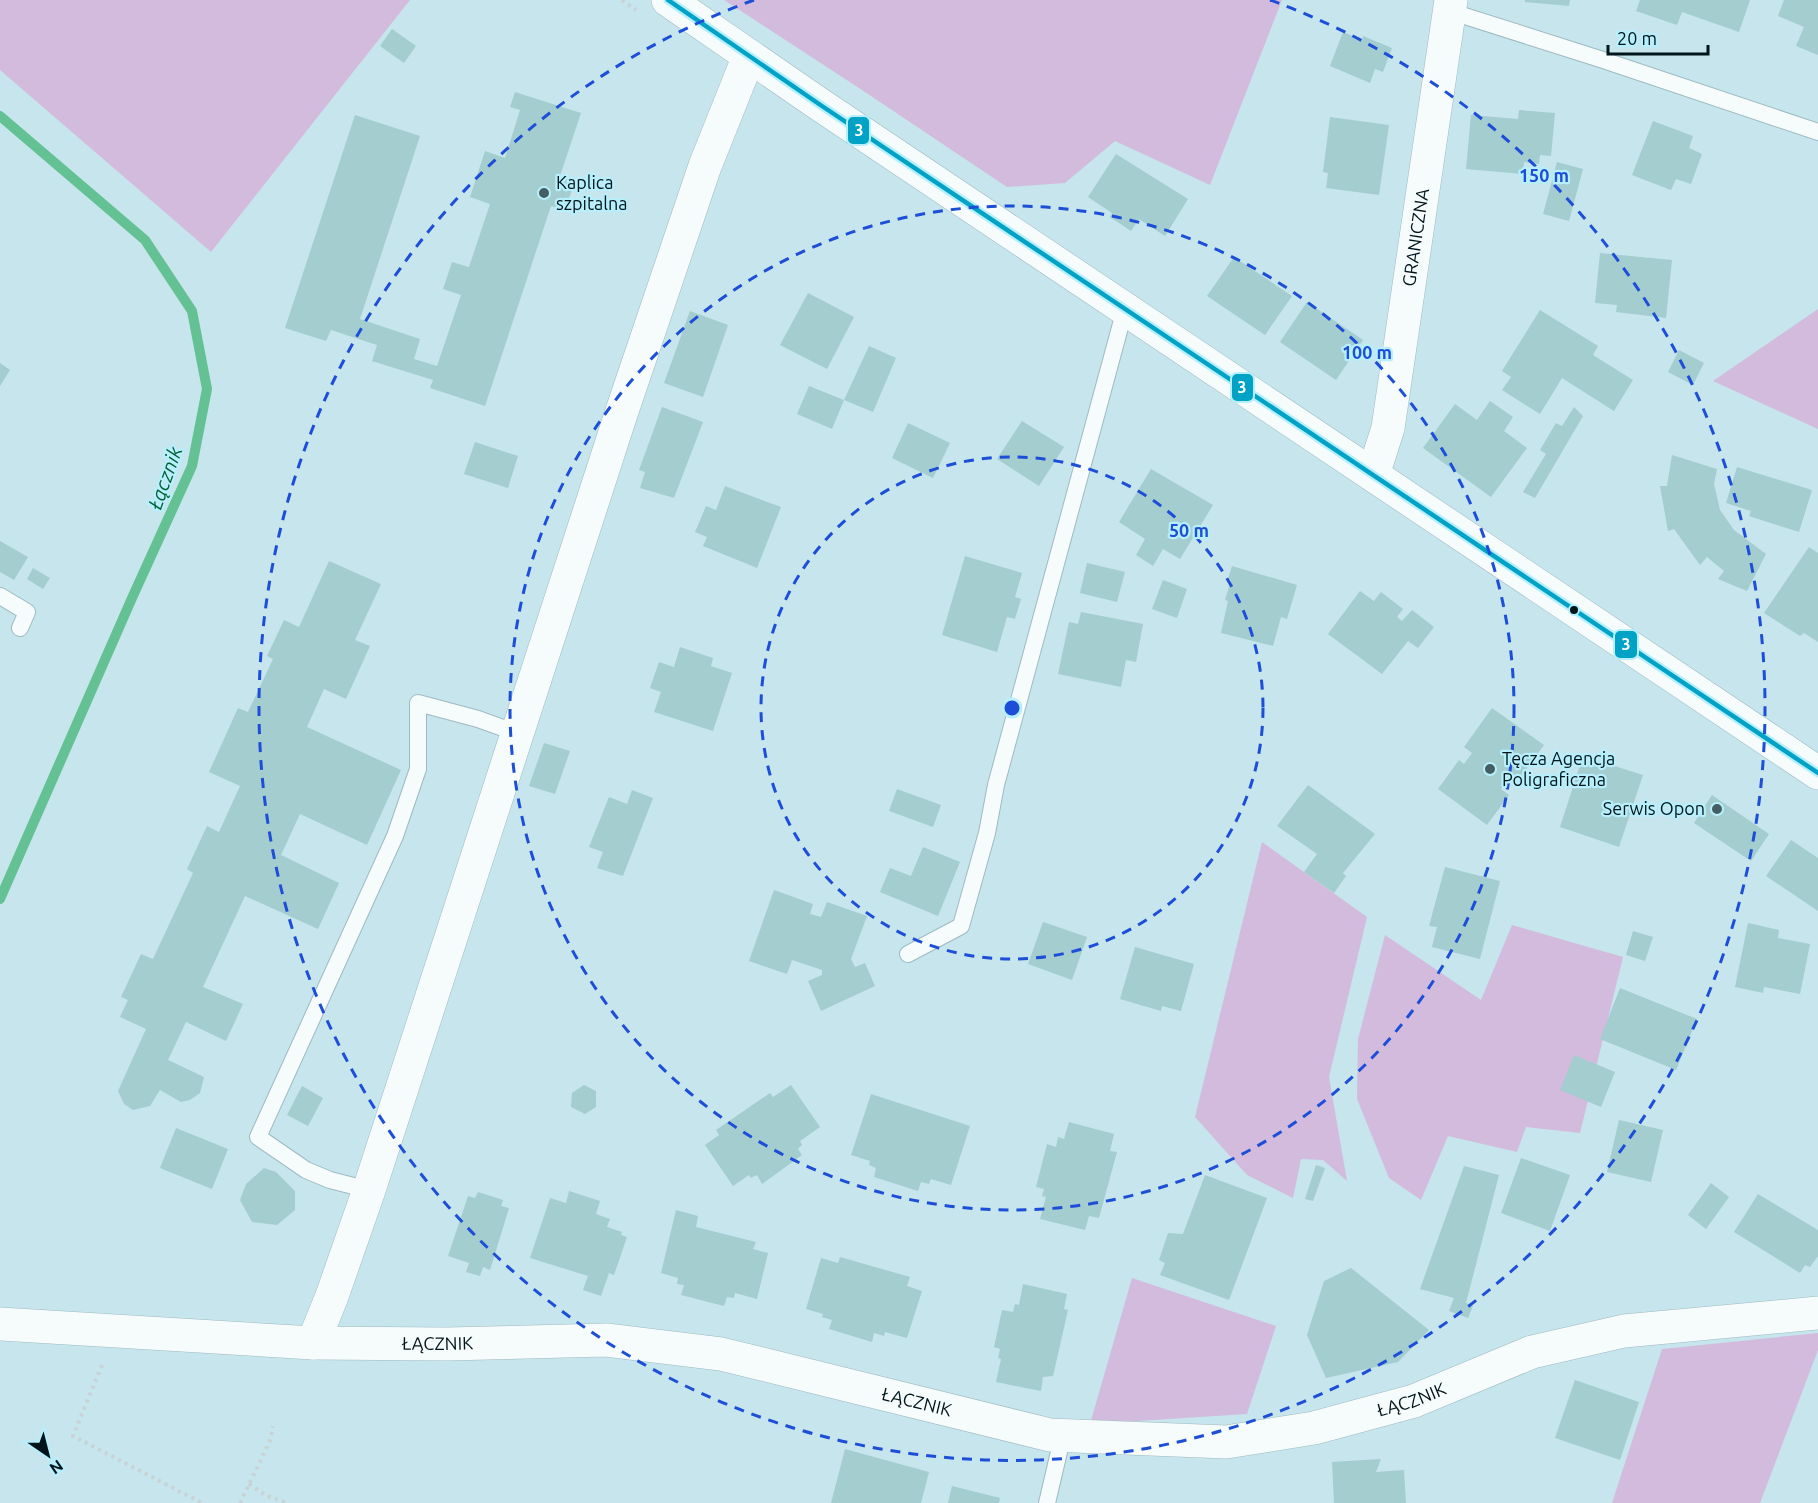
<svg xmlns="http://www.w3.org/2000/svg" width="1818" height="1503" viewBox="0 0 1818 1503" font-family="Ubuntu,sans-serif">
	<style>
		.green { fill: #d3bbdd }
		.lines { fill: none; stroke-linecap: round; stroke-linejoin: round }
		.stream { stroke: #63c193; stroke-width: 10 }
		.building { fill: #a4cdd0 }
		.service-casing { stroke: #9ebac1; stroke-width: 18 }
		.minor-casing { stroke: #9ebac1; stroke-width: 34 }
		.tertiary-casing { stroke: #9ebac1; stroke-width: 34 }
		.path { stroke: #c9d2d4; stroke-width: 4; stroke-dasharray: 3 4.5; stroke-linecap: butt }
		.service { stroke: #f6fbfc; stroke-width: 16 }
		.minor { stroke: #f6fbfc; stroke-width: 33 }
		.tertiary { stroke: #f6fbfc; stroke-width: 33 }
		.bus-1-casing { stroke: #b7effc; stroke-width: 9 }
		.bus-1 { stroke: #00a2c5; stroke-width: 4.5 }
		.ring { fill: none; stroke: #1d4ed8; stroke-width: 3; stroke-dasharray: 10 8 }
		.poi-dot { fill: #455e64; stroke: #b7effc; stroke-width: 2 }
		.bus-dot { fill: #00151b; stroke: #b7effc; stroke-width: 2 }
		.labels { text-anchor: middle; stroke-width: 4.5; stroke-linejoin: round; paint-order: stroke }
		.poi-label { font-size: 18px; fill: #00151b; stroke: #b7effc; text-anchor: start }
		.street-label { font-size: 18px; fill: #00151b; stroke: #b7effc }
		.water-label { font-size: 20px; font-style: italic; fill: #036034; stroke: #b7effc }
		.centre { fill: #1d4ed8; stroke: #b7effc; stroke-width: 3 }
		.ring-label { font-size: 18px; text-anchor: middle; font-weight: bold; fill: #1d4ed8; stroke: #b7effc; stroke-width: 4.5; stroke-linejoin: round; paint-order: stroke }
		.line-badge { stroke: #b7effc; stroke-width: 2 }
		.badge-label { font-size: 16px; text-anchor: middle; font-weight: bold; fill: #fff }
	</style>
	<rect width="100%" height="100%" fill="#c6e5ed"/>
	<g class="green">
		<polygon points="0,0 410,0 211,252 0,70"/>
		<polygon points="724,0 1282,0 1210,185 1115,141 1065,183 1007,187 859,88"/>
		<polygon points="1818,309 1818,429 1713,381"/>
		<polygon points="1262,842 1367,917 1329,1077 1347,1181 1323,1160 1301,1159 1293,1198 1247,1175 1195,1117"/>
		<polygon points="1512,925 1623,957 1580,1133 1526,1127 1517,1152 1448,1136 1421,1200 1389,1178 1357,1099 1358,1039 1385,935 1481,1000"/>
		<polygon points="1132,1278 1276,1326 1247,1414 1090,1424"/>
		<polygon points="1818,1333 1818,1350 1760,1503 1612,1503 1662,1349"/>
	</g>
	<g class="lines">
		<polyline class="stream" points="0,116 145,240 192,311 207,389 192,466 132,598 0,899"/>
	</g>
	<g class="building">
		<polygon points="1525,0 1570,0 1569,6 1525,2"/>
		<polygon points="1640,0 1750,0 1739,32 1682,12 1677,25 1636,11"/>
		<polygon points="1784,0 1818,0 1818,55 1796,46 1804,27 1778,16"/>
		<polygon points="392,29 416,46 404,63 380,46"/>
		<polygon points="1343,32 1362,40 1363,36 1392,48 1383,72 1375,69 1370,83 1330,66"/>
		<polygon points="515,92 581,113 560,176 575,181 565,210 551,206 485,406 430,388 433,380 372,361 377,345 331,330 326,341 285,328 355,115 420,136 360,319 420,339 414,359 437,366 461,295 443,289 452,262 469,267 490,204 470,197 485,151 505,158 520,110 510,107"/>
		<polygon points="1519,110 1555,113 1551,156 1540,155 1539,164 1524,162 1523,174 1466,169 1471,115 1518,119"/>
		<polygon points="1330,117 1389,125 1379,195 1326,188 1328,173 1323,172"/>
		<polygon points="1653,121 1693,136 1689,148 1702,154 1691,184 1676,179 1671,190 1632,175"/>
		<polygon points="1116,154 1188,199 1165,236 1139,219 1131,231 1110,217 1112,213 1088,197"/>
		<polygon points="1557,162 1583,169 1569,221 1543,214"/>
		<polygon points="1600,253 1672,260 1666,318 1616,312 1617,305 1595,303"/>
		<polygon points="1234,257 1292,296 1265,335 1207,296"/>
		<polygon points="808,293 854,317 827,369 780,345"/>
		<polygon points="1307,302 1363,340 1336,380 1280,342"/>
		<polygon points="1540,310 1598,346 1593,355 1633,380 1614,411 1562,378 1540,414 1502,390 1511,377 1502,371"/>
		<polygon points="690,311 728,325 703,397 664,383"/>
		<polygon points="869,346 896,358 873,412 844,400"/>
		<polygon points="1679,350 1704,363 1693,385 1668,372"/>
		<polygon points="0,363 10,370 0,386"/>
		<polygon points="809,386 844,400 832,429 797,414"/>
		<polygon points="1490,401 1513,417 1504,431 1527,448 1491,497 1423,448 1455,404 1477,420"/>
		<polygon points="662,407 703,422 674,498 640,488 645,472 639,470"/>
		<polygon points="1574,407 1583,416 1535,498 1523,492 1546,454 1540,450 1556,423 1562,426"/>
		<polygon points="1022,421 1064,447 1039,486 997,459"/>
		<polygon points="908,423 950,443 933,478 892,458"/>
		<polygon points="475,442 518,456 508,488 464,474"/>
		<polygon points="1672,455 1717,469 1714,484 1720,510 1734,530 1766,554 1747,591 1718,579 1724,571 1707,557 1700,565 1674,529 1668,531 1660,486 1667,486"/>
		<polygon points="1737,467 1812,490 1799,532 1749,516 1751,511 1726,503"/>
		<polygon points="1151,469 1213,505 1180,559 1163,549 1153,566 1136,555 1145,539 1119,522"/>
		<polygon points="725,486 781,507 757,568 703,546 707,537 695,532 706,506 716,510"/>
		<polygon points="0,541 28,557 14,580 0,572"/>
		<polygon points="1809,547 1818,553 1818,642 1804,633 1800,636 1764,613"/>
		<polygon points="965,556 1022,573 1015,597 1021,599 1015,619 1007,617 997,652 942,635"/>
		<polygon points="329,561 381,584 355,640 370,646 346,699 324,689 307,727 401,770 367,845 300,814 281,855 339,883 318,929 245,896 203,987 243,1004 226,1041 186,1022 168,1060 204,1077 200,1093 190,1100 181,1102 160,1090 150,1106 133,1110 124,1104 118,1091 146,1029 120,1017 128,1000 121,997 141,954 153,959 193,873 187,869 207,826 219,832 240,786 209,772 238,708 248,712 273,659 267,656 284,620 299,627"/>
		<polygon points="1087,563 1125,572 1117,602 1080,593"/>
		<polygon points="1232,566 1297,585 1287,619 1281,617 1273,646 1221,633 1228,601 1225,600 1231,580 1228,579"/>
		<polygon points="33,568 50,578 43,589 27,579"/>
		<polygon points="1163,580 1187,589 1177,618 1152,609"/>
		<polygon points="1360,591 1374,601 1381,592 1403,609 1397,617 1402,621 1412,610 1434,627 1418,648 1408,641 1382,674 1328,634"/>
		<polygon points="1081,612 1143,624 1136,662 1126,660 1121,687 1058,674 1069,622 1078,624"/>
		<polygon points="680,647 713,658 711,666 732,673 713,731 654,712 661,692 650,688 659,662 674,667"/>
		<polygon points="1492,708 1544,745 1519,779 1512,774 1501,789 1509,795 1487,825 1438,789 1459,760 1464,764 1472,753 1464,747"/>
		<polygon points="544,743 570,751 555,794 529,786"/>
		<polygon points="1583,756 1643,775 1619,847 1560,827"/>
		<polygon points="1308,785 1375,834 1343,873 1346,876 1334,893 1304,872 1317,854 1277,826"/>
		<polygon points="897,789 941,805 933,827 889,811"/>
		<polygon points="632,790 653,798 623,876 597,868 603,852 589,847 609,797 627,804"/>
		<polygon points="1712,795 1769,834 1751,861 1694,823"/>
		<polygon points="1791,840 1818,858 1818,911 1766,876"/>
		<polygon points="923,847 960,862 938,916 880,892 890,868 911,876"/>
		<polygon points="1445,867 1500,881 1480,959 1432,947 1437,927 1429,926"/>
		<polygon points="774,890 813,904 810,914 821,917 827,902 867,916 851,959 855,967 865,963 875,986 821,1011 808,981 822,975 822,970 792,960 787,974 749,961"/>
		<polygon points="1043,922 1087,937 1072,980 1028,964"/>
		<polygon points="1748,923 1779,930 1778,938 1810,944 1800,994 1764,987 1763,993 1735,987"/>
		<polygon points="1633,931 1653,937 1645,961 1626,955"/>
		<polygon points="1135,947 1194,964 1181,1011 1162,1006 1161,1011 1120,999"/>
		<polygon points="1620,988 1697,1019 1676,1070 1600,1039"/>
		<polygon points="1574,1055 1615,1072 1601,1107 1560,1090"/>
		<polygon points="584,1085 596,1091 596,1107 585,1114 571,1107 572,1093"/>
		<polygon points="791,1085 820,1127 800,1141 802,1145 798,1149 802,1155 762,1184 757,1175 751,1178 749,1175 733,1186 705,1145 719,1135 716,1130 770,1093 773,1097"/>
		<polygon points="302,1086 323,1098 308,1126 287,1115"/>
		<polygon points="871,1094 970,1126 951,1185 931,1179 929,1184 921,1182 918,1191 874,1177 876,1168 869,1165 870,1161 851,1155"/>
		<polygon points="1619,1120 1663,1130 1651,1182 1607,1172"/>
		<polygon points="1069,1122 1114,1134 1110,1151 1117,1152 1099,1218 1089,1216 1085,1230 1040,1219 1046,1197 1042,1196 1044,1189 1036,1187 1047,1144 1056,1147 1058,1137 1064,1139"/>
		<polygon points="176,1128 228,1149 212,1189 160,1168"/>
		<polygon points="1521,1158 1570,1175 1550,1231 1501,1213"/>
		<polygon points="1316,1165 1325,1168 1313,1201 1305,1199"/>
		<polygon points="1464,1166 1499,1175 1466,1303 1473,1306 1468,1318 1449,1311 1454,1298 1420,1289"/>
		<polygon points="264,1168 276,1172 295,1191 295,1210 277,1225 252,1222 240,1200 246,1184"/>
		<polygon points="1205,1175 1267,1198 1229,1300 1160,1275 1165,1263 1159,1260 1168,1233 1183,1234"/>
		<polygon points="1711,1183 1729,1197 1706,1229 1688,1215"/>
		<polygon points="569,1191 600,1201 596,1214 610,1219 607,1227 622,1232 621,1235 627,1237 614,1275 609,1273 601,1296 583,1290 588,1276 530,1258 550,1198 566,1203"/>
		<polygon points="478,1192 503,1200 501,1206 509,1208 490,1270 483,1267 480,1276 466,1272 469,1263 448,1256 468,1196 475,1198"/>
		<polygon points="1758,1194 1818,1230 1818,1256 1810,1267 1805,1265 1800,1273 1734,1232"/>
		<polygon points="676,1210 698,1216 696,1227 756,1242 753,1249 768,1253 757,1299 735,1293 734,1298 727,1297 724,1306 681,1295 684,1285 677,1284 678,1278 661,1273"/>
		<polygon points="840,1257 910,1277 907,1286 922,1291 907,1338 885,1332 884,1336 874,1333 872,1342 829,1329 832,1320 822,1317 823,1314 806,1309 821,1258 838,1263"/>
		<polygon points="1351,1268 1429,1330 1398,1362 1326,1378 1307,1335 1324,1281"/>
		<polygon points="1023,1284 1067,1294 1064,1309 1068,1310 1053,1376 1043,1377 1041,1391 996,1382 1001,1359 998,1358 1000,1349 994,1347 1002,1310 1013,1312 1015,1304 1019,1305"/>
		<polygon points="1575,1380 1639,1402 1620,1460 1555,1438"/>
		<polygon points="845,1449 929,1472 921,1503 831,1503"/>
		<polygon points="1381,1459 1376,1472 1404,1470 1406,1503 1334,1503 1332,1462"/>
		<polygon points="952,1486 1000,1498 999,1503 948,1503"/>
	</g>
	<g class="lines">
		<g class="service-casing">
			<g id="service">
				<polyline points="1449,11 1600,59 1818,132"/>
				<polyline points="0,596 27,612 20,628"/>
				<polyline points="908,954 961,926 987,833 996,785 1125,309"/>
				<polyline points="369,1190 330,1180 306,1170 258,1137 395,836 418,769 418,703 478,719 517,733"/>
				<polyline points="1047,1503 1063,1435"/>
			</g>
		</g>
		<g class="minor-casing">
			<g id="minor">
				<path id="s1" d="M1373,475L1388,428L1451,0"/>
				<path id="s2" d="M0,1324L313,1343L447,1344L606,1340L721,1354L1050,1435L1226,1442L1314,1428L1414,1401L1532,1352L1624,1331L1818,1313"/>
				<polyline points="313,1343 332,1296 369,1190 621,414 705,166 749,56"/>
			</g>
		</g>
		<g class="tertiary-casing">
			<polyline id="tertiary" points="668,0 819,104 1818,773"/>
		</g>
		<g class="path">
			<polyline points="622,0 636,10"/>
			<polyline points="102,1365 73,1436 202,1503"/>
			<polyline points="249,1484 265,1495 287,1503"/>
			<polyline points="240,1503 270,1441 273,1426"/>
		</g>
		<use href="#service" class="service"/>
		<use href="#minor" class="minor"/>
		<use href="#tertiary" class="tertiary"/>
		<g class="bus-1-casing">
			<polyline id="bus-1" points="668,0 819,104 1818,773"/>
		</g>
		<use href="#bus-1" class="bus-1"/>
	</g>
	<g class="ring">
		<circle cx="1012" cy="708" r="251"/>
		<circle cx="1012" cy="708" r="502"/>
		<path d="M1270 0A753 753 0 1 1 754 0"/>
	</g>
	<g class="poi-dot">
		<circle cx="544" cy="193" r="6"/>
		<circle cx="1490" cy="769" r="6"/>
		<circle cx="1717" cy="809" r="6"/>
	</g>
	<circle class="bus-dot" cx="1574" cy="610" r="5"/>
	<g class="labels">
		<g class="poi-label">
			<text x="556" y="189">Kaplica<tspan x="556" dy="21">szpitalna</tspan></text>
			<text x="1502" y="765">Tęcza Agencja<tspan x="1502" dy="21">Poligraficzna</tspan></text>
			<text x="1705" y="815" text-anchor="end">Serwis Opon</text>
		</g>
		<g class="street-label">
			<text dy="6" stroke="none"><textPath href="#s1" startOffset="242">GRANICZNA</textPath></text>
			<text dy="6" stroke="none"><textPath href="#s2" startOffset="438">ŁĄCZNIK</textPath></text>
			<text dy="6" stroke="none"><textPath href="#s2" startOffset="1428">ŁĄCZNIK</textPath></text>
			<text dy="6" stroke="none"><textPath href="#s2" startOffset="924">ŁĄCZNIK</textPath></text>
		</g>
		<g class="water-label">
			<text transform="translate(165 478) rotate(-70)" y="7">Łącznik</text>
		</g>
	</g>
	<circle cx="1012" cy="708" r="9" class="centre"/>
	<g class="ring-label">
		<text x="1544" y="182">150 m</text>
		<text x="1367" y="359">100 m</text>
		<text x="1189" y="537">50 m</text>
	</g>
	<g class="line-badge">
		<rect x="847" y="116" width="23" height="29" rx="6" fill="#00a2c5"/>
		<rect x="1231" y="373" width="23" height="29" rx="6" fill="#00a2c5"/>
		<rect x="1614" y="630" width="24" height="29" rx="6" fill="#00a2c5"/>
	</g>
	<g class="badge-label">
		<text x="859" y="136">3</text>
		<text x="1242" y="393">3</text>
		<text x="1626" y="650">3</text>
	</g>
	<g transform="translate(48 1455) rotate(145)" stroke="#b7effc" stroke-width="4.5" paint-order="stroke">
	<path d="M0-4.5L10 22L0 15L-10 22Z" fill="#00151b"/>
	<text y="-9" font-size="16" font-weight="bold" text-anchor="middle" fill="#00151b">N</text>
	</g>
	<path d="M1608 45v9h100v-9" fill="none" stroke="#00151b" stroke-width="3"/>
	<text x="1617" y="45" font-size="18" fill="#00151b" stroke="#b7effc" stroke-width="4.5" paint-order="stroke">20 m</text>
</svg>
